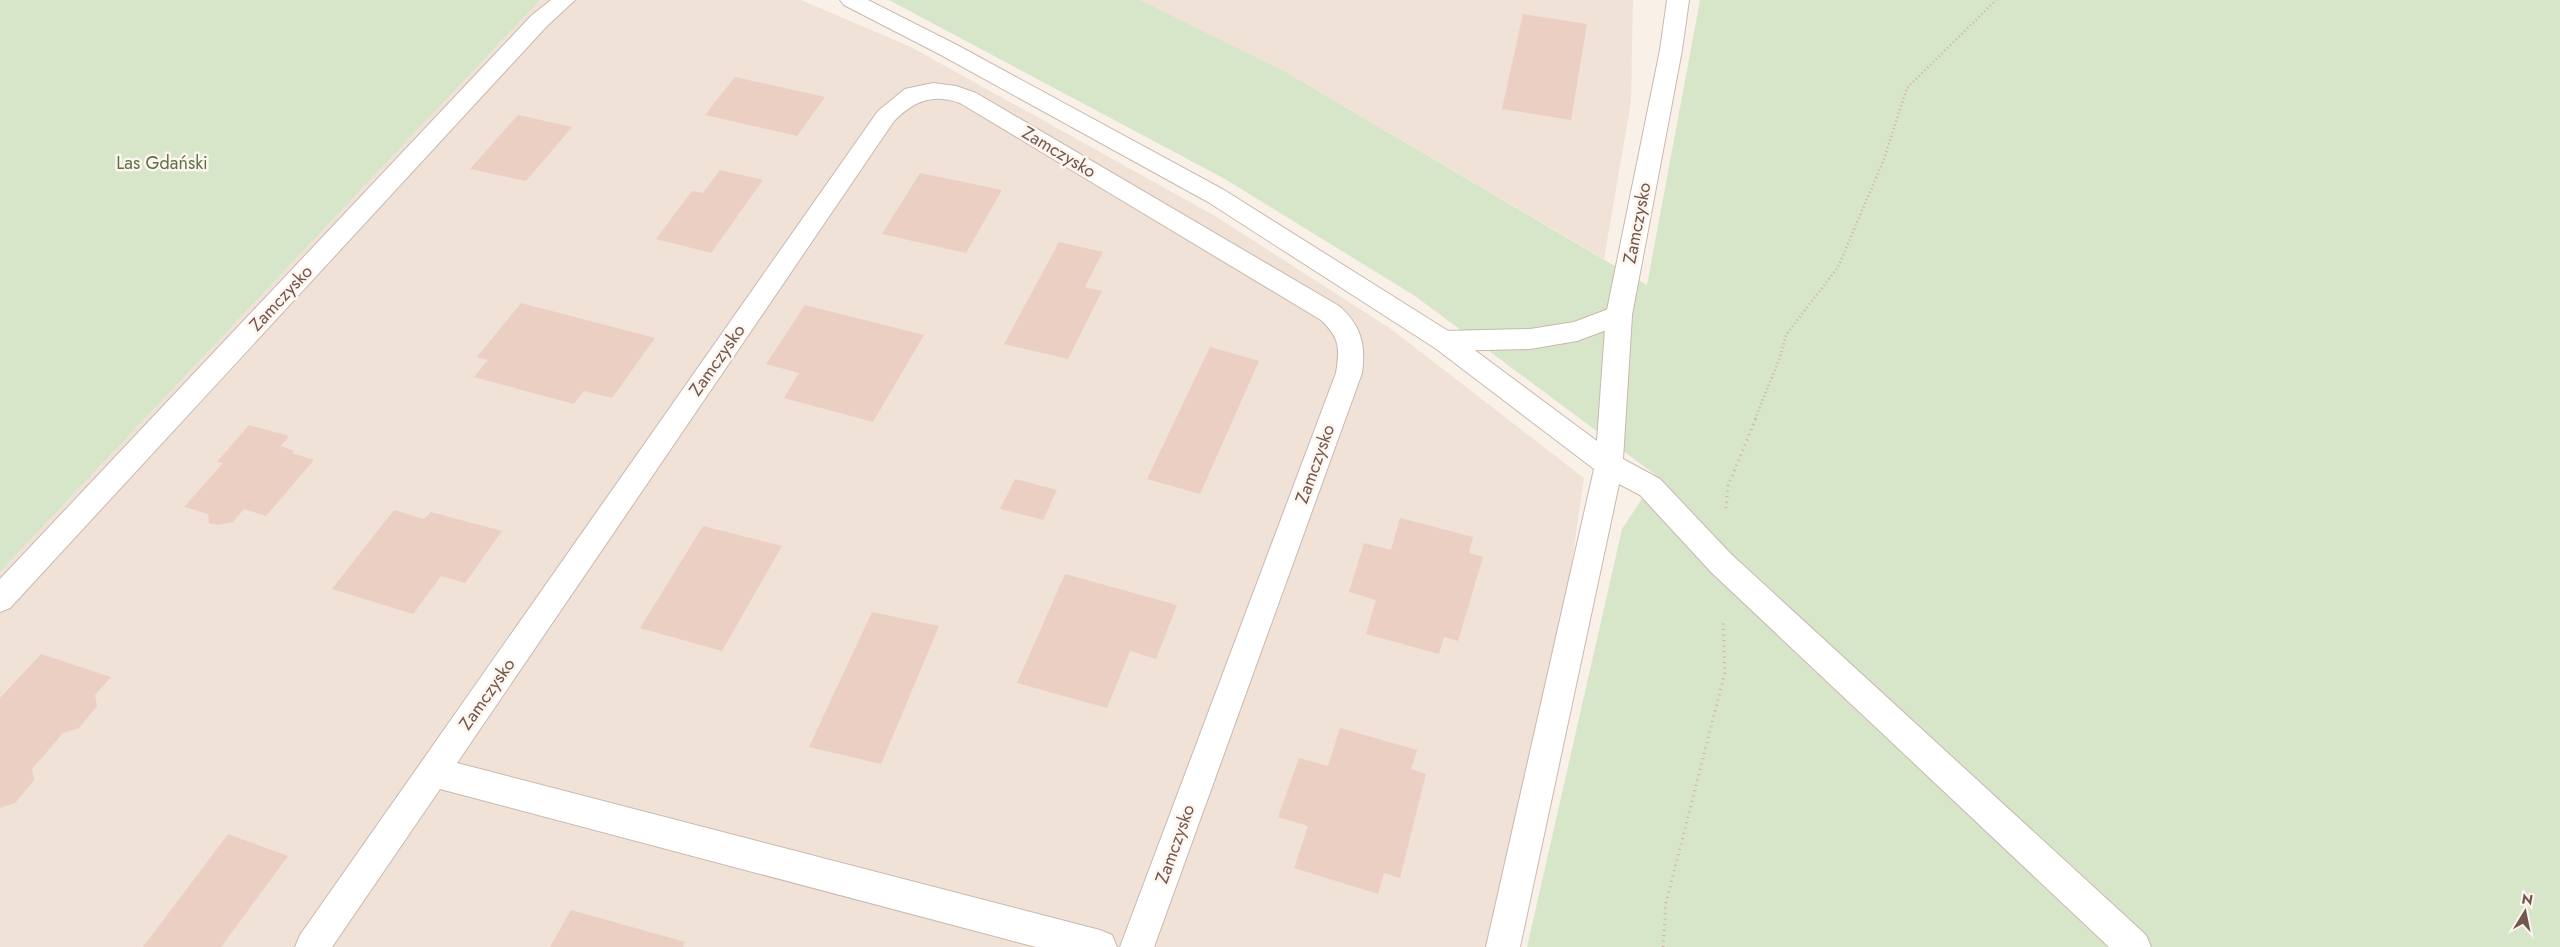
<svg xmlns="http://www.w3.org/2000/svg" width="2560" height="947" viewBox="0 0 2560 947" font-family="Jost,sans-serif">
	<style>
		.residential { fill: #f0e2d7 }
		.green { fill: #d7e5c8 }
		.building { fill: #ebcfc3 }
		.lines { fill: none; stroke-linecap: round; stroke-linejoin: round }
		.lane-casing { stroke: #cab8af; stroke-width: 2 }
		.street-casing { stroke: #cab8af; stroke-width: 2 }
		.path-far1 { stroke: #d0b2a6; stroke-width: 2.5; stroke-dasharray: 1 3; stroke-linecap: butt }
		.path { stroke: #d0b2a6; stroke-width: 3; stroke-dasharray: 1 4.5; stroke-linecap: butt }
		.lane { fill: #fff; fill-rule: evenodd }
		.street { fill: #fff; fill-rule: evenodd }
		.labels { text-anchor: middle; stroke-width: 5; stroke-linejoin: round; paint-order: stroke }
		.street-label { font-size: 18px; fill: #70574f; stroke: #fdf5ee }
		.park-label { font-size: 18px; fill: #5a7449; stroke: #fdf5ee }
	</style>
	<rect width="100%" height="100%" fill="#f9f1e8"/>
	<g class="residential">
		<polygon points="540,0 801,0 911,47 1215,216 1391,329 1584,478 1517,947 0,947 0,572"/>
		<polygon points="1140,0 1633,0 1631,102 1604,259 1284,71"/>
	</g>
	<g class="green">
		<polygon points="0,0 540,0 0,572"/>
		<polygon points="889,0 1140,0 1284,71 1647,285 1700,0 2560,0 2560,947 1527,947 1622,529 1657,476 1415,296 1225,179"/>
	</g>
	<g class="building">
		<polygon points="1523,14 1587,24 1571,120 1502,109"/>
		<polygon points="735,77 825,97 797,136 705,115"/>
		<polygon points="518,115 572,127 526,181 470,169"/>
		<polygon points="720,170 763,180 711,253 656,239 692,191 703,193"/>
		<polygon points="920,173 1002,190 966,253 882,234"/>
		<polygon points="1059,242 1103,252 1085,287 1102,291 1068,359 1004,344"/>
		<polygon points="521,303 655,338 612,398 584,391 574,404 474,377 488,360 477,357"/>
		<polygon points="805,305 924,335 873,422 784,398 799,373 766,364"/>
		<polygon points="1210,347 1259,361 1200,494 1147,479"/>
		<polygon points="249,425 289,436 281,446 294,451 292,453 314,460 266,516 244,509 233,522 218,525 209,523 208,514 184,507 223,463 217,462"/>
		<polygon points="1015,479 1057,490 1043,520 1000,509"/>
		<polygon points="394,510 424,519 431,512 502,531 465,583 441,576 413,614 332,589"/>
		<polygon points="1400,518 1473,537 1469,553 1483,557 1458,641 1444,637 1439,654 1366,634 1376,600 1349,592 1364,543 1391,550"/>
		<polygon points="703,526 782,546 722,651 640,628"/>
		<polygon points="1065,574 1177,605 1156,659 1130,651 1107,708 1017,683"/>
		<polygon points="872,612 939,626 881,764 809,747"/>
		<polygon points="41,654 111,677 95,695 97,706 79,728 63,733 32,769 34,780 15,803 0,808 0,698"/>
		<polygon points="1340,728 1417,750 1411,769 1426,774 1400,878 1384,873 1378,894 1294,868 1308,826 1278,817 1299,758 1328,766"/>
		<polygon points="228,834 288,856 221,947 143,947"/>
		<polygon points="571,910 685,942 683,947 550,947"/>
	</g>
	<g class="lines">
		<g class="lane-casing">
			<polygon id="lane" points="1619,305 1628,308 1632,315 1628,322 1577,341 1530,349 1444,351 1435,348 1431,341 1435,334 1444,331 1530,329 1574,322"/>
		</g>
		<g class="street-casing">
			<g id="street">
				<polygon points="551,0 575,0 547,26 10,608 0,612 0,579 531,16"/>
				<polygon points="840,0 868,0 957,45 1224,190 1453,334 1597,441 1606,315 1660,50 1667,0 1689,0 1682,50 1632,315 1623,459 1660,479 1731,554 2146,935 2151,947 2109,947 1711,572 1640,495 1619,484 1520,947 1486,947 1594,469 1435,348 1208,202 941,55 844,5"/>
				<path d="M933,83L956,86L976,93L1339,306C1361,325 1366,345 1362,373L1154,947H1120L1336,373C1340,348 1340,338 1321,320L960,103C932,93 914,101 894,121L457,763L1100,930L1112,935L1117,947H1036L440,789L332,947H295L300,935L878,111L905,89Z"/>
			</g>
		</g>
		<polyline class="path-far1" points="1755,419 1780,357 1786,335 1838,267 1884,159 1907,88 1996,0"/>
		<g class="path">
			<polyline points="1726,508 1728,486 1756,418"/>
			<polyline points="1663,947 1666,903 1725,672 1723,621"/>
		</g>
		<use href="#lane" class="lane"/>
		<use href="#street" class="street"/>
	</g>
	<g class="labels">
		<g class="street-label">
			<text transform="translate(1059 152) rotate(31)" y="6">Zamczysko</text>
			<text transform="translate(1637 223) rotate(-79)" y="6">Zamczysko</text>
			<text transform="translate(281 298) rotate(-47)" y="6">Zamczysko</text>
			<text transform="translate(717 360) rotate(-55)" y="6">Zamczysko</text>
			<text transform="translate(1315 464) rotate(-70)" y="6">Zamczysko</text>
			<text transform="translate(487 694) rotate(-55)" y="6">Zamczysko</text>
			<text transform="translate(1175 844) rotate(-70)" y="6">Zamczysko</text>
		</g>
		<g class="park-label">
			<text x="162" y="169">Las Gdański</text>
		</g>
	</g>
	<g transform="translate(2525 912) rotate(10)" stroke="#fdf5ee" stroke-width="4" paint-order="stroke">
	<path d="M0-4L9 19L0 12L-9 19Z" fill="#70574f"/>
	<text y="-8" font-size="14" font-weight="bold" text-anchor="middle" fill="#70574f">N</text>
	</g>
</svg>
